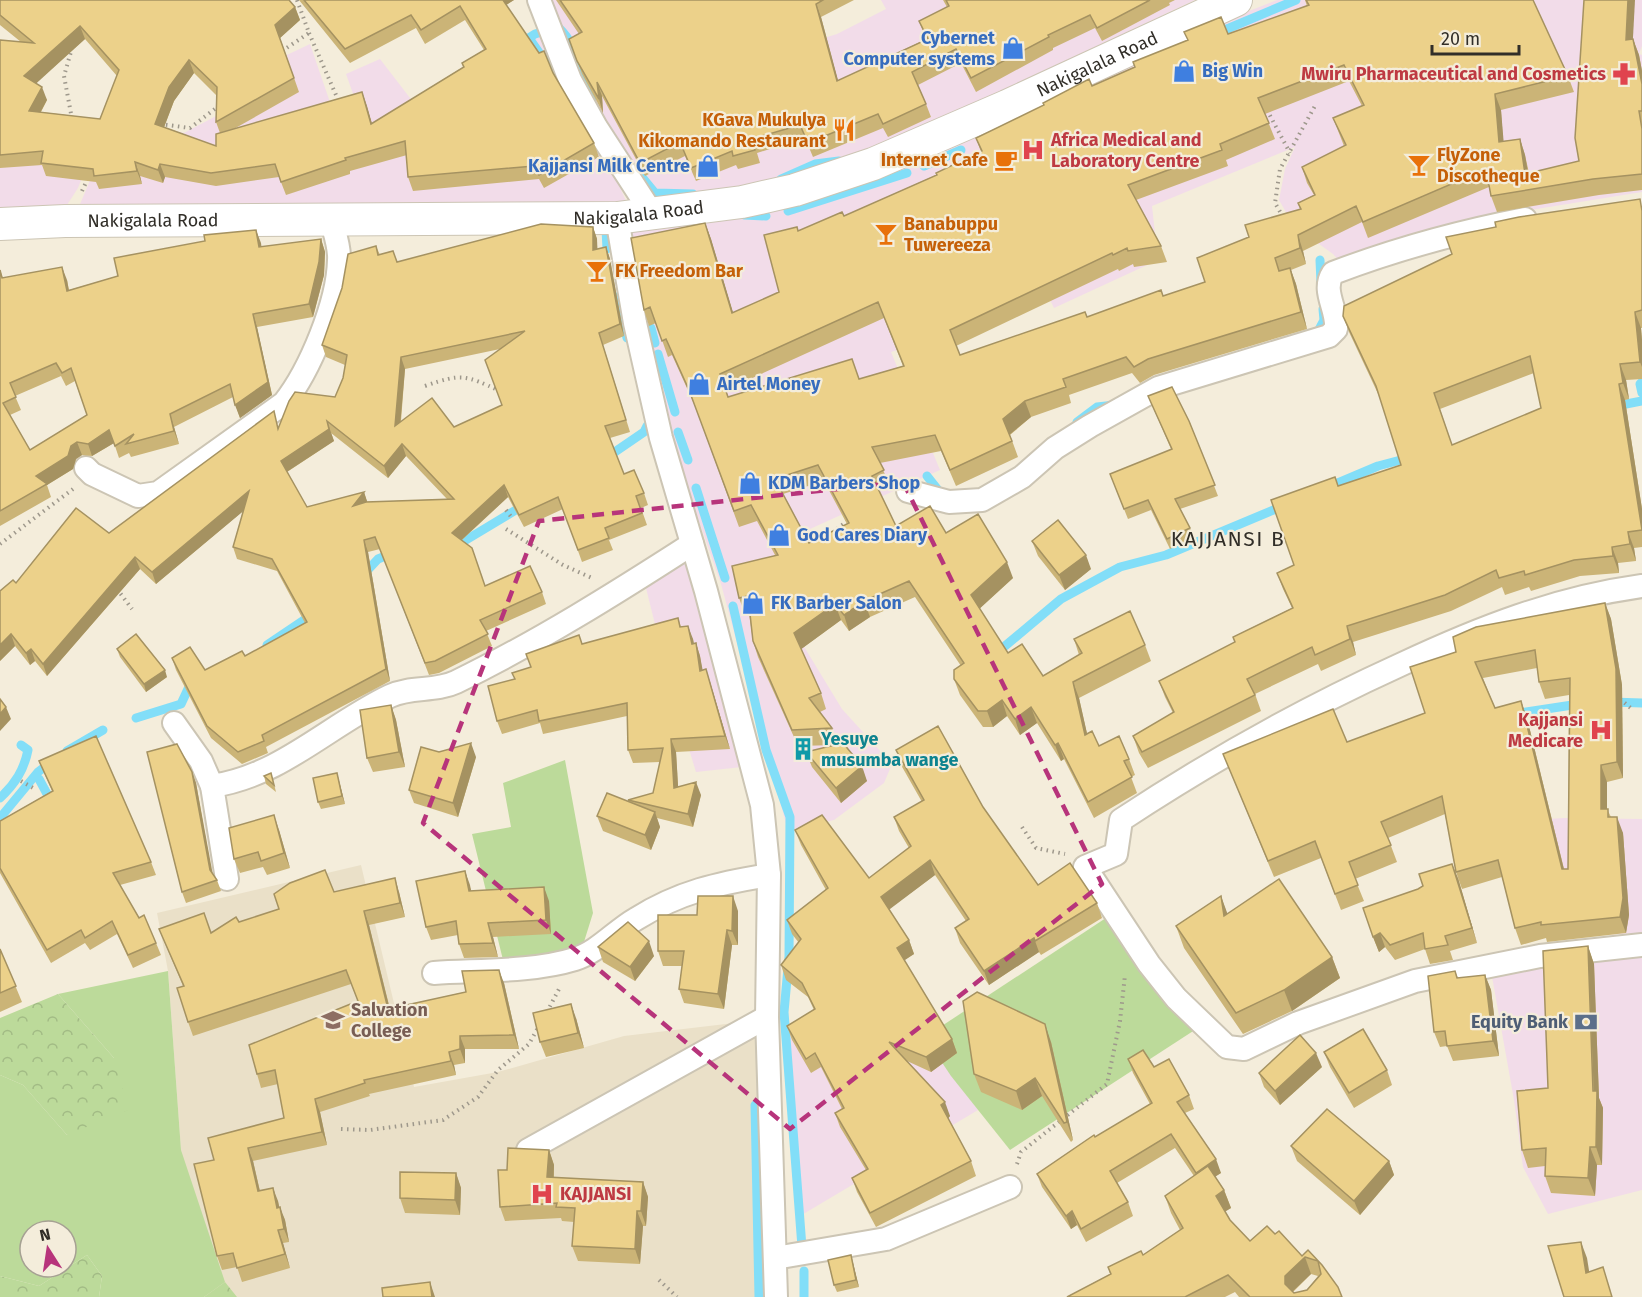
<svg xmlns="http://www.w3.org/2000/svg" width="1642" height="1297" viewBox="0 0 1642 1297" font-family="'Fira Sans',sans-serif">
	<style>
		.commercial { fill: #f2dce9 }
		.built { fill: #eae0c8 }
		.grass { fill: #bcda9a; fill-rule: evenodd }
		.forest { fill: url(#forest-crowns) }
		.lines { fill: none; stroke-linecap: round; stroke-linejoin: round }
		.stream { stroke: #82def8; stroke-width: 9 }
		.street-casing { stroke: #ccc5b4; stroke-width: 26 }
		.secondary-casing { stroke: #ccc5b4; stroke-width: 34 }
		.path { stroke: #9e988c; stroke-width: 4; stroke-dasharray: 1.5 4.5; stroke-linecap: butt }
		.street { stroke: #fff; stroke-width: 22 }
		.secondary { stroke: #fff; stroke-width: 32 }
		.wall { fill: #cbb477; fill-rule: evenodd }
		.shaded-wall { fill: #a59261 }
		.building { fill: #ecd18a; stroke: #a59261; stroke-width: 1.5; fill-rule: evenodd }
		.marked { fill: none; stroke: #b7347b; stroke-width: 4.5; stroke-dasharray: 12 8; stroke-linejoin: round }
		.labels { text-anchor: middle; stroke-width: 4.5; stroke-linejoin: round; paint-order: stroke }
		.shop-label { font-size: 18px; font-weight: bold; fill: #366cbe; stroke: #f4eddb; text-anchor: start }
		.street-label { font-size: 18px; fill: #312e28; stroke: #f4eddb }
		.health-label { font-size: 18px; font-weight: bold; fill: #be3a42; stroke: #f4eddb; text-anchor: end }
		.food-label { font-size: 18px; font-weight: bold; fill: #c56008; stroke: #f4eddb; text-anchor: start }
		.culture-label { font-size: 18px; font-weight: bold; fill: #0d838f; stroke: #f4eddb; text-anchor: start }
		.education-label { font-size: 18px; font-weight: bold; fill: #785e54; stroke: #f4eddb; text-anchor: start }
		.service-label { font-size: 18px; font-weight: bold; fill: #4e5e75; stroke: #f4eddb; text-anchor: end }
		.quarter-label { font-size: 21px; letter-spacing: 1.5px; fill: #312e28; stroke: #f4eddb }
	</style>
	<defs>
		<pattern id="forest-crowns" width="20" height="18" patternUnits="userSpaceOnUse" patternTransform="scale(1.5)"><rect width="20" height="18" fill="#bcda9a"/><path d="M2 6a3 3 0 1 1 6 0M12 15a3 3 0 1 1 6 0" fill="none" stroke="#a2bb85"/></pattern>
	</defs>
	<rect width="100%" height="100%" fill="#f4eddb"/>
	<g class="commercial">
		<polygon points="551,0 646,0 768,55 837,34 886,9 881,0 1195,0 939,120 808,174 657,205 593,108"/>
		<polygon points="1277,0 1642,0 1642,46 1639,54 1642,55 1642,192 1474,219 1342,264 1333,254 1294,226 1279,200 1285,169 1295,147 1152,206 1158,260 1054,308 1050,300 891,352 940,470 810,529 820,548 800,640 842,709 892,764 884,783 834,820 788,831 721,584 686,484 665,410 627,243 633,228 744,209"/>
		<polygon points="546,26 627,203 75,216 116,119 184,133 218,115 270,63 310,44 333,111 356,102 346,74 380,59 417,107 494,56"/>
		<polygon points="0,116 92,152 78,188 65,208 0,219"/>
		<polygon points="686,557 742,767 696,772 672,693 645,584"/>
		<polygon points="1564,818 1642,819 1642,933 1529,938 1532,820"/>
		<polygon points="1642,950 1642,1190 1548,1214 1523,1167 1514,1100 1491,971"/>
		<polygon points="812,1022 925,1037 978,1110 800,1216 783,1040"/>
	</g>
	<polygon class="built" points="361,865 414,1087 498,1072 624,1036 769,1019 769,1297 206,1297 181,1150 168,971 157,913"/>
	<g class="grass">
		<polygon points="565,760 593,913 583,945 504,964 472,834 511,827 503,783"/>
		<polygon points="1112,914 1204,1024 1010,1150 951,1076 925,1037"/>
		<path d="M168,971L181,1150L225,1282L204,1297H99L102,1276L87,1255L39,1286L0,1276V1075L23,1085L67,1135L114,1058L58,994ZM30,1231H66V1267H30Z"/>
	</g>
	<g class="forest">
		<polygon points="58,994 114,1058 128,1110 67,1135 23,1085 0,1075 0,1018"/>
		<polygon points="87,1255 102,1276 99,1297 0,1297 0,1276 39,1286"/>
		<polygon points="225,1282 237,1297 204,1297"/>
	</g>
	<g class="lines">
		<g class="stream">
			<polyline points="1215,34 1296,0"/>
			<polyline points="529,38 565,90"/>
			<path d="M519,44L535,34L558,27C562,31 568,37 570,43C574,58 571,67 587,75L593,97"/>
			<polyline points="924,166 961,150"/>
			<polyline points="637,171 655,193 693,194"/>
			<polyline points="781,179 815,164 839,161"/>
			<polyline points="788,211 907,173"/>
			<polyline points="744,215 766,216"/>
			<polyline points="600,229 606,229 607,249"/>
			<polyline points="1320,260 1321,283"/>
			<polyline points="617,297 627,338"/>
			<polyline points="651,328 655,343"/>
			<polyline points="1315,337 1324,320 1323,309"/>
			<polyline points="658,354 675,412"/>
			<polyline points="1642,382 1640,384 1642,393"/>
			<polyline points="1616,406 1642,401"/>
			<polyline points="1077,422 1097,407 1115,405"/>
			<polyline points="678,432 688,460"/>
			<polyline points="606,458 644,432 647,426"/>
			<polyline points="927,476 942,495"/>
			<polyline points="696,488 725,578"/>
			<polyline points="1326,488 1378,466 1412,457"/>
			<polyline points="452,544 466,540 524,505"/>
			<polyline points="364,574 378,559 393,553"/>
			<polyline points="733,606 766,750 790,817 789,957 784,1012 802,1247"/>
			<polyline points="267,645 313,614"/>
			<polyline points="1005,646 1061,599 1120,567 1166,555 1283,506"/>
			<polyline points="1611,702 1642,703"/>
			<polyline points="1513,714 1579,704"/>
			<polyline points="136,718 181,704 188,689 195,685"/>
			<polyline points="67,751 103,730"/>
			<polyline points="39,779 52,803"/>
			<path d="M0,798C15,784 24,770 28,750L21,745"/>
			<polyline points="0,818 38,772 50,763"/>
			<polyline points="755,1105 759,1297"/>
			<polyline points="804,1297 804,1271"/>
		</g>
		<g class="street-casing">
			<g id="street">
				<polyline points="539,0 570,80 596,127 653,215"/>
				<polyline points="617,218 635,323 661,438 706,591 762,805 769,875 767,1017 776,1297"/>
				<path d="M86,468L92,474L138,496L158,493L284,403C310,370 338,303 339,260C340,247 334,231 331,219"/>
				<path d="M908,491L949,502L982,500L1022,477L1055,448L1090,426L1158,388L1329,336L1336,329C1338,309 1321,291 1333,273C1396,249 1458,232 1525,219"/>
				<path d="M1642,586C1555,598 1479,628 1400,665C1301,710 1212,760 1121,820L1116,854L1085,867L1149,964L1176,998L1227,1047L1244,1049L1298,1023L1415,981L1540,956L1642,945"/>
				<polyline points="174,723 201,761 212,786"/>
				<path d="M227,879L212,786C281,776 329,725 390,696C411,686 435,692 456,682C538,642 616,593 692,544"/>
				<path d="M434,973C478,970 533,972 575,959C598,952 615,931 636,919C679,892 719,883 769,875"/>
				<polyline points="528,1150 767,1017"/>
				<polyline points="775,1258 886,1239 1010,1187"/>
			</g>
		</g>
		<g class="secondary-casing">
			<g id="secondary">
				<path id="s1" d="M0,224L65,221L617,218L742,202L795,190L873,164L1007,106L1236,0"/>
			</g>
		</g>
		<g class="path">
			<polyline points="309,33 336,95"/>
			<polyline points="282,51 309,33 297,0"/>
			<polyline points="1267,110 1290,153"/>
			<polyline points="72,119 64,76 72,48"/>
			<polyline points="160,124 190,128 220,105"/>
			<polyline points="82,191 89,176"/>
			<polyline points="1283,217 1275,203 1280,169 1316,104"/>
			<path d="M425,386C462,373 465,375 500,391"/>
			<polyline points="506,510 512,518"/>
			<polyline points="506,529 563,565 592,578"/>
			<polyline points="837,529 850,519"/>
			<polyline points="0,544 73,489"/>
			<polyline points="117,589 132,609"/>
			<polyline points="1620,699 1632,709"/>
			<polyline points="21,781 35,789"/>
			<polyline points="1022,827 1036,848 1065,854"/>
			<polyline points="547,1012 559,989"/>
			<polyline points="341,1129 370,1130 443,1120 478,1097 498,1070 529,1044 539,1026"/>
			<polyline points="1017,1164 1021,1152 1107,1084 1120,1021 1125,975"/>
			<polyline points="659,1280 677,1297"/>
		</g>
		<use href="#street" class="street"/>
		<use href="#secondary" class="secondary"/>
	</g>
	<g class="wall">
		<path d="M0,0L295,7L300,20L280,38L299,92L232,130L362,92L372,124L463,67L462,63L484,50L465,20L425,44L416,28L350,63L299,0H514L506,5L553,73L594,143L599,157L544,188L539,179L413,191L408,177L407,155L350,171V174L286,195L279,177L216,186L165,177L163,183L140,176L142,184L99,189L96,182L46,176L42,165L0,168V40L21,42L0,25ZM85,39L117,76L100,119L41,112L47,100L36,83ZM194,73L217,96L216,122L220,133L216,146L164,127L174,101Z"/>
		<polygon points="556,0 854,0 821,17 838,81 926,39 919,21 947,7 943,0 1175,0 1169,3 1170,5 1102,41 1095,28 1053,48 1053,50 976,92 961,63 918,85 926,104 931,117 888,137 883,128 813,157 805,138 757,153 760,163 738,169 736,165 696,181 685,156 645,176 602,96 603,113 582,74 569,39 579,34"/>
		<path d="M1305,0H1533L1568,76L1574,92L1501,110L1503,141L1520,139L1525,155L1529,173L1579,161L1633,39L1639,55L1642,71V190L1599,195L1497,212L1491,196L1489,187L1368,238L1362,222L1303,251L1306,264L1291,270L1296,284L1307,329L1154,375L1140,383L1132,373L1069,395L1071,403L1031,417L1010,435L1018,457L956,486L941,451L880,463L890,486L879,491L896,526L946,533L1013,578L979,609L1008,653L1043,676L1079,655L1074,639L1145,645L1151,661L1079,698L1087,734L1099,746L1129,759L1135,775L1131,777L1137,793L1094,818L1064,759L1061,761L1037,723L1020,735L1007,716L993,727H983L960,695L954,679L961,666L915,597L870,617L849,631L841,620L801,649L821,693L826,709L820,712L832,728L837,744L867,781L841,803L812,767L806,752L836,745L798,746L758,657L753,641L749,613L745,614L739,598L775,555L757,521L739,527L695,406L672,355L668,357L656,323L649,326L644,310L705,223L711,239L733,313L779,292L798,231L844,216L936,175L981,152L976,138L1092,86L1228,34L1307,6ZM1349,81L1362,106L1333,118L1344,146L1302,167L1307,183L1314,195L1298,203L1300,209L1249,237L1205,282L1164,296L1087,317L960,355L956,346L1118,269L1119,271L1133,264L1134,267L1167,262L1161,246L1136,200L1228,166L1226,160L1275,139L1265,114ZM884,318L903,366L859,379L728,397L726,390ZM824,481L847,524L809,543L783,494Z"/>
		<path d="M1642,211V328H1641L1642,340V379L1626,380L1629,399L1625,400L1642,509V547L1634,548L1636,561L1618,563L1619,573L1580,576L1531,591L1529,587L1505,595L1502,587L1451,611L1353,642L1356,655L1321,671L1318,664L1255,694L1261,711L1148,768L1139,753L1133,736L1173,713L1165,697L1159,681L1235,643L1233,637L1292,608L1283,589L1277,573L1294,565L1338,486L1401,465L1380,398L1349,332L1343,316ZM1534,373L1541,408L1452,445L1440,409Z"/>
		<path d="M593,227L597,239V249L606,247L610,259L624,336L603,345L630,432L610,438L624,474L644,493L648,505L641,508L647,525L609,540L613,550L582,562L563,509L524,527L508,497L462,540L472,548L485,586L542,592L546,604L486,631L492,646L439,673L429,675L380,549L368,552L390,681L266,747L268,753L242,764L211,738L176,670L172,658L205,670L245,656L305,623L277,571L237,559L233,547L243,511L156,584L140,569L47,676L35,661L30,665L15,646L0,661L16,583L109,533L279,426L335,397L343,378L345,365L326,357L322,345L376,246L380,255L397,262ZM500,349L502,405L454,427L401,421L405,369ZM331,433L388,478L406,456L447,499L367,502L364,492L307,507L287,472L334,441Z"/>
		<path d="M256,230L261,247L321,239L325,252L324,275L313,317L257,327L272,395L240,418L233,397L174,427L179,444L131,457L129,453L119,458L114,443L92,456L82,455L76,459L73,469L47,485L51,497L0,526V270L3,278L67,280L69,290L118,276ZM61,376L66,386L75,381L87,415L30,450L10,415L21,410L15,396Z"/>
		<polygon points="1148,396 1189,421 1218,496 1180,509 1190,528 1193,538 1170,549 1151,510 1128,519 1114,484 1171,449"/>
		<polygon points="1032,541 1091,569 1065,590 1038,556"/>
		<path d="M1605,603L1611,619L1622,685L1623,778L1607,782V809L1611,817L1623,833L1629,915L1626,933L1547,942L1546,938L1521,945L1515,928L1502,877L1462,889L1456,872L1445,814L1388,838L1397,862L1355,879L1364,901L1341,910L1321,858L1274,877L1223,754L1347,742L1425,713L1456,652ZM1537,668L1539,682L1545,699L1569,695L1568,869H1564L1527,718L1521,701L1495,708L1483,678Z"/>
		<polygon points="678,618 681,627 693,639 694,644 696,643 700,656 702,670 706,669 710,682 730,749 676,752 678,787 701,795 693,827 657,818 660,827 651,850 603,831 597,816 628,801 628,800 653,793 660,762 633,763 628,750 627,716 543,734 540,723 502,734 497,721 515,679 531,667 582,644"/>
		<polygon points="117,649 167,677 146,692 120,657"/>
		<polygon points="391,705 396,720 405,767 373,772 367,758"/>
		<polygon points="896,750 983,807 1038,885 1097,903 1102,918 1041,955 1039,952 989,985 960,943 955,928 966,921 935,875 889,909 909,940 914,954 904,960 952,1039 957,1053 931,1072 907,1061 950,1116 948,1118 971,1161 976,1176 876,1227 857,1192 852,1178 866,1170 840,1127 835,1113 842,1109 821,1067 811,1073 792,1040 787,1026 814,1010 808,997 786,980 781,965 799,943 792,934 787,920 826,890 801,845 795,830 869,878 909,848 899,831 894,817 922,802 901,765"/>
		<polygon points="439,752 476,757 458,817 414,803 409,790"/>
		<polygon points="39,761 151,862 156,875 120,885 139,918 156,943 161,955 133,968 117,934 90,950 85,943 51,963 0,873 0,821 52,791"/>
		<polygon points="192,772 196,783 212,874 217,880 221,891 186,903 182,892"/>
		<polygon points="271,773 273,780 276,792 266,784 264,776"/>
		<polygon points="337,773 345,804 321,809 318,802"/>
		<polygon points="279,830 290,868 267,875 263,867 240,873 234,859"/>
		<polygon points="465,871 471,891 549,901 551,934 493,937 498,957 464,958 459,944 458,935 431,940 426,927"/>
		<polygon points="1458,878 1477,943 1450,951 1453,960 1430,964 1425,949 1395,960 1385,947 1379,952 1373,937"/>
		<polygon points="334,892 399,892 405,917 369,925 390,1009 504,983 519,1049 465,1049 465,1063 454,1065 456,1075 369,1094 370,1096 320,1112 327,1145 253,1161 260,1191 278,1201 279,1207 285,1220 289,1242 283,1243 290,1268 242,1282 237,1267 222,1270 217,1256 214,1160 284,1118 278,1084 261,1088 257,1074 358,1001 351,984 193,1036 188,1022 183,986 159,929 211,933 239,922"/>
		<polygon points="1221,896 1227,914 1332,957 1340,978 1292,1011 1243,1034 1184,948 1176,926"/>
		<polygon points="738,911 738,945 732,945 724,1009 684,1003 679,989 682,966 663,966 658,951 697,915"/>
		<polygon points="1588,946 1594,964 1599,1098 1603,1108 1602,1165 1597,1165 1595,1196 1551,1193 1545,1176 1545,1166 1528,1168 1522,1150 1548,1088"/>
		<polygon points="598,947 654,956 635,981 603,962"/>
		<polygon points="0,949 22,1002 0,1012"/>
		<polygon points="1455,971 1458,978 1485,975 1491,990 1499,1056 1453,1061 1447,1046 1440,1047 1434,1032"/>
		<polygon points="576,1018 584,1048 546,1057 540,1042"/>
		<polygon points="1051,1042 1073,1140 1071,1142 1042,1096 1022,1110 981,1092 974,1074"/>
		<polygon points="1324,1052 1387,1070 1392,1085 1354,1108 1330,1067"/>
		<path d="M1128,1059L1154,1067L1189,1095L1194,1109L1185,1113L1221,1173L1215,1176L1224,1190L1231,1208L1225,1211L1230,1220L1250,1241L1275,1234L1302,1256L1308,1250L1322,1265L1342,1297H1239L1235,1292L1225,1297H1067L1110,1274L1108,1267L1143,1255L1180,1230L1171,1213L1165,1196L1194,1176L1175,1148L1117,1183L1128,1202L1133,1216L1086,1242L1077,1225L1071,1229L1042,1187L1037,1174L1095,1137L1150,1104L1133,1073ZM1311,1274L1318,1276L1307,1290L1294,1293L1293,1292Z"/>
		<polygon points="1322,1067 1280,1105 1264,1087 1259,1073"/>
		<polygon points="1291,1146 1389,1161 1394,1175 1360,1215 1297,1161"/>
		<polygon points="549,1150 554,1165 554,1178 643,1182 648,1197 646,1226 643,1226 640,1264 578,1261 572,1246 574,1222 562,1221 561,1218 505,1221 500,1207 507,1170"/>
		<polygon points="456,1173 461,1188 460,1215 405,1213 400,1198"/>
		<polygon points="853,1263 859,1287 837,1292 834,1285"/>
	</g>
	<g class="shaded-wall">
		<polygon points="501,0 514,0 503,7"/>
		<polygon points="1628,0 1635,0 1632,56 1626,40"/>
		<polygon points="816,4 821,17 842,95 837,81"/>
		<polygon points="295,7 300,20 280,38 275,25"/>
		<polygon points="80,26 85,39 29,90 24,76"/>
		<polygon points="1633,39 1639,55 1642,71 1642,84"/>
		<polygon points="189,60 194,73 174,101 160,138 155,124 169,87"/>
		<polygon points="597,82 602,96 603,113 599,99"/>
		<polygon points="42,87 47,100 34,124 29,111"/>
		<polygon points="362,92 367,106 376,138 371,124"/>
		<polygon points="1495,94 1501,110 1505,158 1499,142"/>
		<polygon points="1520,139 1525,155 1531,190 1525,174"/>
		<polygon points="135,162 140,176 142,184 137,171"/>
		<polygon points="160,164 165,177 163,183 158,170"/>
		<polygon points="705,223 711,239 738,329 732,313"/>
		<polygon points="593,227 597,239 598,262 593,250"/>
		<polygon points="256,230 261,243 263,260 259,247"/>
		<polygon points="1298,235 1303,251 1306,264 1300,248"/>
		<polygon points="321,239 325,252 324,275 313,317 309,304"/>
		<polygon points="606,247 610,259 624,336 620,324"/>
		<polygon points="62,267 67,280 71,303 67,291"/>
		<polygon points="1290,268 1296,284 1307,329 1301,312"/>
		<polygon points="1635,312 1641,328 1642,340 1642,367 1640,362"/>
		<polygon points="253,314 257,327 272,395 240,418 235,405"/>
		<polygon points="401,357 405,369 399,438 395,426"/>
		<polygon points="1620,364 1626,380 1629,399 1623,383"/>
		<polygon points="1619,384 1625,400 1642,509 1642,531"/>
		<polygon points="1025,401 1031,417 1009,435 1003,419"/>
		<polygon points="170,414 174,427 179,444 174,431"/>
		<polygon points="327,421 334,441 285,473 281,461"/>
		<polygon points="109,430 114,443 92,456 88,444"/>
		<polygon points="77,442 82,455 76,459 73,469 47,485 36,476 71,446"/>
		<polygon points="402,444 406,456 388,478 384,466"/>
		<polygon points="504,485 508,497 456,545 452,533"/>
		<polygon points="249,491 253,503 156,584 152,572"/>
		<polygon points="364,492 368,504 353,506"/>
		<polygon points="1628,532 1634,548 1636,561 1630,544"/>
		<polygon points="364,540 368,552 390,681 386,669"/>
		<polygon points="1612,547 1618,563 1619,573 1613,556"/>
		<polygon points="1086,555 1091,569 1065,590 1059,575"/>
		<polygon points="135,557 140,569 47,676 43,664"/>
		<polygon points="1007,562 1013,578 977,611 971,595"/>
		<polygon points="864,601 870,617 849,631 844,615"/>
		<polygon points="1605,603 1611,619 1622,685 1623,778 1617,762"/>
		<polygon points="835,604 841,620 800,650 794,633"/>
		<polygon points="688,626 693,639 696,657 692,644"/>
		<polygon points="1347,626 1353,642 1356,655 1350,639"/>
		<polygon points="11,634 15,646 0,661 0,645"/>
		<polygon points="696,643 700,656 705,683 700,671"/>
		<polygon points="31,649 35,661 30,665 26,653"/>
		<polygon points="706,669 710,682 730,749 725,736"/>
		<polygon points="165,670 167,677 146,692 144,684"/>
		<polygon points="1073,682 1079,698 1091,751 1085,735"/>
		<polygon points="1002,700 1007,716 993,727 987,711"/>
		<polygon points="1521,701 1527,718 1568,886 1562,869"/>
		<polygon points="391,705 396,720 405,767 399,752"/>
		<polygon points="6,707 11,719 0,731 0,714"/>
		<polygon points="1031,707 1037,723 1020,735 1015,719"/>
		<polygon points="671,739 676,752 679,801 674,788"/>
		<polygon points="471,743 476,757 458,817 453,803"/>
		<polygon points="1058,743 1064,759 1061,761 1055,745"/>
		<polygon points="1601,765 1607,782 1607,826 1601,809"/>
		<polygon points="862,766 867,781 841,803 836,788"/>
		<polygon points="192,772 196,783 214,881 210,870"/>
		<polygon points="337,773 339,781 345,804 342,796"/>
		<polygon points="696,782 701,795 693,827 688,814"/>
		<polygon points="655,812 660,827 651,850 645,835"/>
		<polygon points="274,815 279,830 290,868 284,853"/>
		<polygon points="1617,817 1623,833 1629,915 1626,933 1620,917"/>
		<polygon points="930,860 935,875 886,912 881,897"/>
		<polygon points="1452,864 1458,878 1477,943 1472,928"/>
		<polygon points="465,871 470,885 474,905 469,891"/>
		<polygon points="395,878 399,892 405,917 400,903"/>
		<polygon points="544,887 549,901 551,934 546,920"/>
		<polygon points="733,896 738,911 738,945 732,931"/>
		<polygon points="1221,896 1229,918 1224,916"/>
		<polygon points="364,911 369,925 393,1022 388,1009"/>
		<polygon points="488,923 493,937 498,957 493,943"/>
		<polygon points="727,930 732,945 724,1009 718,994"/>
		<polygon points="1380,933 1385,947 1379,952 1373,937"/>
		<polygon points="1034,938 1039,952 989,985 984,971"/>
		<polygon points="909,940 914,954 902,962 897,948"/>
		<polygon points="649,941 654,956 635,981 630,967"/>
		<polygon points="1588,946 1594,964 1599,1098 1603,1108 1602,1165 1596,1147"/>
		<polygon points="1332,957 1340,978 1292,1011 1284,990"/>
		<polygon points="499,970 504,983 519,1049 514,1035"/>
		<polygon points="1485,975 1491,990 1499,1056 1493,1041"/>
		<polygon points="571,1004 576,1018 584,1048 578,1033"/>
		<polygon points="1045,1024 1051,1042 1073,1140 1067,1122"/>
		<polygon points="460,1036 465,1049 465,1063 460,1049"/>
		<polygon points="952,1039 957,1053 931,1072 926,1057"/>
		<polygon points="449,1052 454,1065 456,1075 451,1061"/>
		<polygon points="1316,1053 1322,1067 1280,1105 1275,1091"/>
		<polygon points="1035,1078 1042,1096 1022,1110 1016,1091"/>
		<polygon points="315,1099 320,1112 327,1145 322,1132"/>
		<polygon points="945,1102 950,1116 947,1120 941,1105"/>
		<polygon points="1590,1147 1597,1165 1595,1196 1588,1178"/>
		<polygon points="248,1148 253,1161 263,1205 258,1191"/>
		<polygon points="549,1150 554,1165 553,1192 547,1177"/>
		<polygon points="1216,1159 1221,1173 1201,1186 1196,1173"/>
		<polygon points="1389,1161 1394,1175 1360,1215 1354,1201"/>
		<polygon points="456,1173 461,1188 460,1215 455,1200"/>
		<polygon points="643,1182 648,1197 646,1226 641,1211"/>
		<polygon points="273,1188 278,1201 282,1221 277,1208"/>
		<polygon points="1224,1190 1231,1208 1223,1213 1216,1196"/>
		<polygon points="280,1207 285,1220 289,1242 284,1229"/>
		<polygon points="637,1211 643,1226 640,1264 635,1249"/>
		<polygon points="1072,1211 1077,1225 1071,1229 1066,1216"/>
		<polygon points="278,1230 283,1243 290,1268 285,1254"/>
		<polygon points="1581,1242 1587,1258 1592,1289 1586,1273"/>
		<polygon points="851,1255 859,1287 856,1280"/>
		<polygon points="1305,1257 1311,1274 1291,1293 1285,1284 1285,1276"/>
		<polygon points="430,1282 435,1297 432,1297"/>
	</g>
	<g class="building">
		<path d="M0,0H289L295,7L275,25L294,78L216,122L217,87L189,60L169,87L155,124L216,146V134L362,92L371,124L464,67L462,63L486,49L460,6L421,30L411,15L345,49L304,0H503L539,53L544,51L553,73L594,143L539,175L534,166L408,177L405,141L345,158L346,160L281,182L275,164L211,173L160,164L158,170L135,162L137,171L94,176L93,169L41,163L43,151L0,155V40L34,43L0,15ZM80,26L119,70L100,119L29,111L42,87L24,76Z"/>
		<polygon points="560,0 823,0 816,4 837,81 928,39 919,21 949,6 946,0 1150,0 1097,28 1090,15 1048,35 1049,37 971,78 956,49 912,72 926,104 883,124 878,114 808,143 800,125 752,139 755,150 733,156 732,151 691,168 680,142 640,163 597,82 599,99 577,61 569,39 582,32"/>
		<path d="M1306,0H1533L1568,76L1495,94L1499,142L1520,139L1525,174L1579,161L1575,138L1584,0H1628L1626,40L1633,39L1642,84V111H1639L1642,129V174L1593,179L1491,196L1486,169L1363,222L1356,206L1298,235L1300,248L1275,258L1279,271L1290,268L1301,312L1148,359L1134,367L1126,357L1063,379L1066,387L1025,401L1003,419L1012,441L950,470L935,435L872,447L884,470L872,476L896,526L930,506L946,533L978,514L1007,562L971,595L1008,653L1022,644L1043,676L1082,653L1074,639L1130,611L1145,645L1073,682L1085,735L1092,731L1099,746L1119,736L1129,759L1124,761L1132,777L1088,802L1058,743L1055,745L1031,707L1015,719L1002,700L987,711H978L954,679V670L964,663L909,581L864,601L844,615L835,604L794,633L821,693L809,698L832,728L792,730L753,641L748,596L739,598L732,566L778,555L751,505L734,511L689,390L666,339L662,341L650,307L644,310L631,238L705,223L732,313L779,292L764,235L797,227L798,231L842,212L844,216L937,175L936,173L982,151L976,138L1044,105L1043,103L1089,79L1092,86L1135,67L1133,62L1188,40L1184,32L1221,17L1228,34L1309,5ZM1344,65L1364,105L1333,118L1346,145L1302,167L1315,195L1298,203L1301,209L1245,225L1249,237L1197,258L1205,282L1163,296L1161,290L1087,317L1085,312L960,355L950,330L1112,253L1113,255L1127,248L1128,251L1161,246L1128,185L1222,150L1220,144L1269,123L1258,98ZM878,302L904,366L859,379L852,359L728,397L720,374ZM818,465L849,523L809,543L775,479Z"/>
		<path d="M1640,199L1642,211V310L1635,312L1640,362L1620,364L1623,383L1619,384L1642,530L1628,532L1630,544L1612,547L1613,556L1574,560L1525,575L1524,571L1499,578L1496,570L1445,595L1347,626L1350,639L1315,655L1312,647L1247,679L1255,695L1142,752L1133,736L1174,712L1159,681L1235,642L1233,637L1293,608L1277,573L1294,565L1271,500L1335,477L1338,486L1401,465L1376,386L1343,316L1344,306L1452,254L1446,237L1496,227L1495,222L1519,217ZM1530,356L1541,408L1452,445L1434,393Z"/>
		<path d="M541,224L593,227V250L606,247L620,324L599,333L626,420L605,426L624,474L634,470L644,493L636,496L642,513L605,528L609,538L578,550L558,497L519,515L504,485L452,533L472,548L485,586L530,566L542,592L480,620L488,634L435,661L425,663L375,537L364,540L386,669L262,735L264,741L238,752L207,726L172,658L190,647L205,670L242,651L245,656L307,622L272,559L233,547L249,491L152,572L135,557L43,664L31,649L26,653L11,634L0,645V591L13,580L16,583L76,508L109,533L274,411L278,429L289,401L295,392L335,397L343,378L347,355L322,345L342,288L348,254L376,246L378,255L393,251L397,262ZM525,331L485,360L502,405L454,427L432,398L395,426L401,357ZM327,421L384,466L402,444L454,499L366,502L353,506L364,492L307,507L281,461L329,429Z"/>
		<path d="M256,230L259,247L321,239L319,262L309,304L253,314L268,382L235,405L230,384L170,414L174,431L126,444L134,434L115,446L109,430L88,444L77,442L71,446L68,456L36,476L47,484L0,511V270L2,278L62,267L67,291L118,276L114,258L205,241L204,235ZM56,363L62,373L71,368L87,415L30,450L3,403L16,397L10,383Z"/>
		<polygon points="1172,387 1189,421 1215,485 1175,499 1190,528 1167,539 1148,500 1124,509 1110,474 1172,449 1148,396"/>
		<polygon points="1058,520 1086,555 1059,575 1032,541"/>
		<path d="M1605,603L1616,669L1617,762L1601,765V809H1608V817H1617L1623,898L1620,917L1541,925V922L1515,928L1498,860L1456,872L1442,796L1381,822L1391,845L1349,862L1358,885L1335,894L1315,841L1268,861L1223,754L1333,709L1347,742L1425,713L1410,667L1456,652L1453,637L1476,627ZM1535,650L1539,682L1570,678L1568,869H1562L1521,701L1495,708L1475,662Z"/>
		<polygon points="678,618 680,627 688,626 692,644 696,643 700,671 706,669 725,736 671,739 674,788 696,782 688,814 628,800 653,793 663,748 628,750 627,703 539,721 537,710 497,721 488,686 515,679 512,673 531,667 526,654 579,635 582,644"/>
		<polygon points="136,634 165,670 144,684 117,649"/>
		<polygon points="0,699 6,707 0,714"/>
		<polygon points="391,705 399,752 367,758 360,710"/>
		<polygon points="938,726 983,807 1038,885 1070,863 1097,903 1035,941 1034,938 984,971 955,928 969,919 930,860 881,897 909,940 897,948 952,1039 926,1057 889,1042 945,1102 941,1105 971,1161 870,1213 852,1178 868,1169 835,1113 844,1108 815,1053 806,1059 787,1026 815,1009 802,983 781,965 801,939 787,920 828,888 795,830 822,815 869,878 911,846 894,817 924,800 896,750"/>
		<polygon points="96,736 151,862 113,873 139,918 144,915 156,943 128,955 112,921 85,938 81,930 47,950 0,868 0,821 53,791 39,761"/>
		<polygon points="471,743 453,803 409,790 421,747 439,752"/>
		<polygon points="843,743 862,766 836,788 806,752"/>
		<polygon points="177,744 192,772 210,870 217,880 182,892 147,752"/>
		<polygon points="271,773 274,785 264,776"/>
		<polygon points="337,773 342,796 318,802 313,778"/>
		<polygon points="607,793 655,812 645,835 597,816"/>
		<polygon points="274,815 284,853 261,861 258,852 234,859 229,828"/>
		<polygon points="1452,864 1472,928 1445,936 1448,945 1425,949 1423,933 1390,945 1380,933 1373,937 1363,908 1418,889 1423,886 1419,874"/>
		<polygon points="325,870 334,892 395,878 400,903 364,911 388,1009 466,992 462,971 499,970 514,1035 460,1036 460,1049 449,1052 451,1061 364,1080 365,1083 315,1099 322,1132 248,1148 258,1191 273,1188 277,1208 280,1207 284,1229 278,1230 285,1254 237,1268 233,1253 217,1256 194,1164 214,1160 208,1138 284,1118 275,1070 257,1074 249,1045 358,1001 346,970 188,1022 177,988 184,986 159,929 204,913 211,933 236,917 239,922 279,909 274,894 290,883"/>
		<polygon points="465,871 469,891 544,887 546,920 488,923 493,943 459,944 456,921 426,927 416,881"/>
		<polygon points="1279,879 1332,957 1284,990 1236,1013 1176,926 1221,896 1224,916"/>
		<polygon points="698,896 733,896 732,931 727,930 718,994 679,989 684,951 658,951 658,915 697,915"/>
		<polygon points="628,922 649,941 630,967 598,947"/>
		<polygon points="1588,946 1593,1091 1597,1091 1596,1147 1590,1147 1588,1178 1545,1176 1546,1148 1522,1150 1517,1091 1548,1088 1543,951"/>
		<polygon points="0,949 16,986 0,993"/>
		<polygon points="1455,971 1457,978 1485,975 1493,1041 1447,1046 1445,1031 1434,1032 1428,976"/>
		<polygon points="977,992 1045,1024 1067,1122 1064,1123 1035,1078 1016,1091 974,1074 963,1001"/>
		<polygon points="571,1004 578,1033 540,1042 533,1013"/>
		<polygon points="1363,1029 1387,1070 1349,1093 1324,1052"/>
		<polygon points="1300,1035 1316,1053 1275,1091 1259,1073"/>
		<polygon points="1143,1050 1154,1067 1169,1059 1189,1095 1177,1102 1216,1159 1196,1173 1171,1134 1110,1171 1128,1202 1081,1229 1072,1211 1066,1216 1037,1174 1094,1135 1095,1137 1152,1103 1128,1059"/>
		<polygon points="1327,1109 1389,1161 1354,1201 1291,1146"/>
		<polygon points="508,1148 549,1150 547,1177 643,1182 641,1211 637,1211 635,1249 572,1246 575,1208 556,1207 557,1203 500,1207 498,1170 507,1170"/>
		<path d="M1208,1166L1224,1190L1216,1196L1230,1220L1250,1241L1267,1226L1275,1234L1279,1231L1302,1256L1308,1250L1322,1265L1338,1287L1342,1297H1250L1228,1275L1185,1297H1067L1111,1274L1108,1267L1141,1251L1143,1255L1183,1228L1165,1196ZM1305,1257L1318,1261L1321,1274L1307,1290L1294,1293L1285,1284V1276Z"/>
		<polygon points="400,1172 456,1173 455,1200 400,1198"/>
		<polygon points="1581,1242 1586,1273 1603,1267 1612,1297 1564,1297 1548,1246"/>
		<polygon points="851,1255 856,1280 834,1285 828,1260"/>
		<polygon points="430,1282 432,1297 383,1297 382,1288"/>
	</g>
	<path class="marked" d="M903,482L1102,884L790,1129L423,823L539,521Z"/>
	<defs>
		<g id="shop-bare" transform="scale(1.8)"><path d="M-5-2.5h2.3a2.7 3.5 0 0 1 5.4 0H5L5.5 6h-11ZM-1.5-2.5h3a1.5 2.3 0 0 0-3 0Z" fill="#3f7fe0" stroke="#f4eddb" stroke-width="2.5" paint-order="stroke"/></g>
		<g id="pharmacy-bare" transform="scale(1.8)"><path d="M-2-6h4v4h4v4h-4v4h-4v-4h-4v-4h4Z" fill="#e0444e" stroke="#f4eddb" stroke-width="2.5" paint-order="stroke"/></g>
		<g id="restaurant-bare" transform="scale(1.8)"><path d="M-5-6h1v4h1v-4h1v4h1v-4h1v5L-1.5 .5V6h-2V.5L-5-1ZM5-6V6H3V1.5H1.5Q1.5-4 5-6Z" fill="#e8710a" stroke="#f4eddb" stroke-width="2.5" paint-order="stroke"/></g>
		<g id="hospital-bare" transform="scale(1.8)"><path d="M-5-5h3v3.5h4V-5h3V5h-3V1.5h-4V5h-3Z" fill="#e0444e" stroke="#f4eddb" stroke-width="2.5" paint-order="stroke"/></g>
		<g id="cafe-bare" transform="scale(1.8)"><path d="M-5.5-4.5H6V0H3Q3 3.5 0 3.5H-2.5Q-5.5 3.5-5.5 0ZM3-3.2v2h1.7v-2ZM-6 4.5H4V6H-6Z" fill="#e8710a" stroke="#f4eddb" stroke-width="2.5" paint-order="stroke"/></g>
		<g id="bar-bare" transform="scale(1.8)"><path d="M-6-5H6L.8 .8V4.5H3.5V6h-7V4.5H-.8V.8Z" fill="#e8710a" stroke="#f4eddb" stroke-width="2.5" paint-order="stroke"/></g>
		<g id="building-bare" transform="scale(1.8)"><path d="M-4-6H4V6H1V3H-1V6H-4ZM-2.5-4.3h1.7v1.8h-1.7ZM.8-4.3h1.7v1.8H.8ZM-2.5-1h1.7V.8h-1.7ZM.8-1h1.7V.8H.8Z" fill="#0f9aa8" stroke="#f4eddb" stroke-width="2.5" paint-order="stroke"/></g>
		<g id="university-bare" transform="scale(1.8)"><path d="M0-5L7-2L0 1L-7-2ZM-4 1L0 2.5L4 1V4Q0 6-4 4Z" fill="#8d6e63" stroke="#f4eddb" stroke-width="2.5" paint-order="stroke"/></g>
		<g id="bank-bare" transform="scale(1.8)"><path d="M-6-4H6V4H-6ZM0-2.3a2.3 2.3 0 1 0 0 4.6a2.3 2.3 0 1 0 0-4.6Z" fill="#5c6f8a" stroke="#f4eddb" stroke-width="2.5" paint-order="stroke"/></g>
	</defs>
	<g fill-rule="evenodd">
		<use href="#shop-bare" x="1013" y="48"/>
		<use href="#shop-bare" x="1184" y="71"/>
		<use href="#pharmacy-bare" x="1624" y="74"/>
		<use href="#restaurant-bare" x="844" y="130"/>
		<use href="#hospital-bare" x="1033" y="150"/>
		<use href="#cafe-bare" x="1006" y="160"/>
		<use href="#bar-bare" x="1419" y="165"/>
		<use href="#shop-bare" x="708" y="166"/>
		<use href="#bar-bare" x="886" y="234"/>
		<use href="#bar-bare" x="597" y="271"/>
		<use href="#shop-bare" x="699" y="384"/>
		<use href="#shop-bare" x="750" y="483"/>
		<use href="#shop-bare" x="779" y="535"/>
		<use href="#shop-bare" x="753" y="603"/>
		<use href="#hospital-bare" x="1601" y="730"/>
		<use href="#building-bare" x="803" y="749"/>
		<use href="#university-bare" x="333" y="1020"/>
		<use href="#bank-bare" x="1586" y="1022"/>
		<use href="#hospital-bare" x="542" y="1194"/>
	</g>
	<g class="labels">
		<g class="shop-label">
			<text x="995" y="44" text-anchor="end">Cybernet<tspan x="995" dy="21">Computer systems</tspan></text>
			<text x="1202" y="77">Big Win</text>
			<text x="690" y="172" text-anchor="end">Kajjansi Milk Centre</text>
			<text x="717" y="390">Airtel Money</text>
			<text x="768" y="489">KDM Barbers Shop</text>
			<text x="797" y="541">God Cares Diary</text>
			<text x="771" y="609">FK Barber Salon</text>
		</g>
		<g class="street-label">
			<text dy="6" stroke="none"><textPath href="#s1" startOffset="1125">Nakigalala Road</textPath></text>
			<text dy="6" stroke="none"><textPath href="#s1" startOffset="639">Nakigalala Road</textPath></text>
			<text dy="6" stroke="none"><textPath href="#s1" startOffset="153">Nakigalala Road</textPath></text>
		</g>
		<g class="health-label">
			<text x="1606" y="80">Mwiru Pharmaceutical and Cosmetics</text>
			<text x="1051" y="146" text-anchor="start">Africa Medical and<tspan x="1051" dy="21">Laboratory Centre</tspan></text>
			<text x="1583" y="726">Kajjansi<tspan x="1583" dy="21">Medicare</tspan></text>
			<text x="560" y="1200" text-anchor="start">KAJJANSI</text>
		</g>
		<g class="food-label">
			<text x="826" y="126" text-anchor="end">KGava Mukulya<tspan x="826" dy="21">Kikomando Restaurant</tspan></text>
			<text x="1437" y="161">FlyZone<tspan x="1437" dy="21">Discotheque</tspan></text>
			<text x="988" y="166" text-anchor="end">Internet Cafe</text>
			<text x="904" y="230">Banabuppu<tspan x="904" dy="21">Tuwereeza</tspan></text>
			<text x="615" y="277">FK Freedom Bar</text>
		</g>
		<g class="culture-label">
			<text x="821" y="745">Yesuye<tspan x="821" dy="21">musumba wange</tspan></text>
		</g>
		<g class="education-label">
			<text x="351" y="1016">Salvation<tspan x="351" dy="21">College</tspan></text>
		</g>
		<g class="service-label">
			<text x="1568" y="1028">Equity Bank</text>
		</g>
		<g class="quarter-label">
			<text x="1228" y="546">KAJJANSI B</text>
		</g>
	</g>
	<g transform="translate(48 1249) rotate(348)"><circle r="28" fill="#f4eddb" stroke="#a6a193" stroke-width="1.5"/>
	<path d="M0-4.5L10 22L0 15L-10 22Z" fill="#b7347b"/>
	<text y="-9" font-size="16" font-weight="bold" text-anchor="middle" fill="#312e28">N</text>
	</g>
	<path d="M1432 45v9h87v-9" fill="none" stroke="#312e28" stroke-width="3"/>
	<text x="1441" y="45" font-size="18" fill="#312e28" stroke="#f4eddb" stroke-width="4.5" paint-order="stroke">20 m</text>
</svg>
